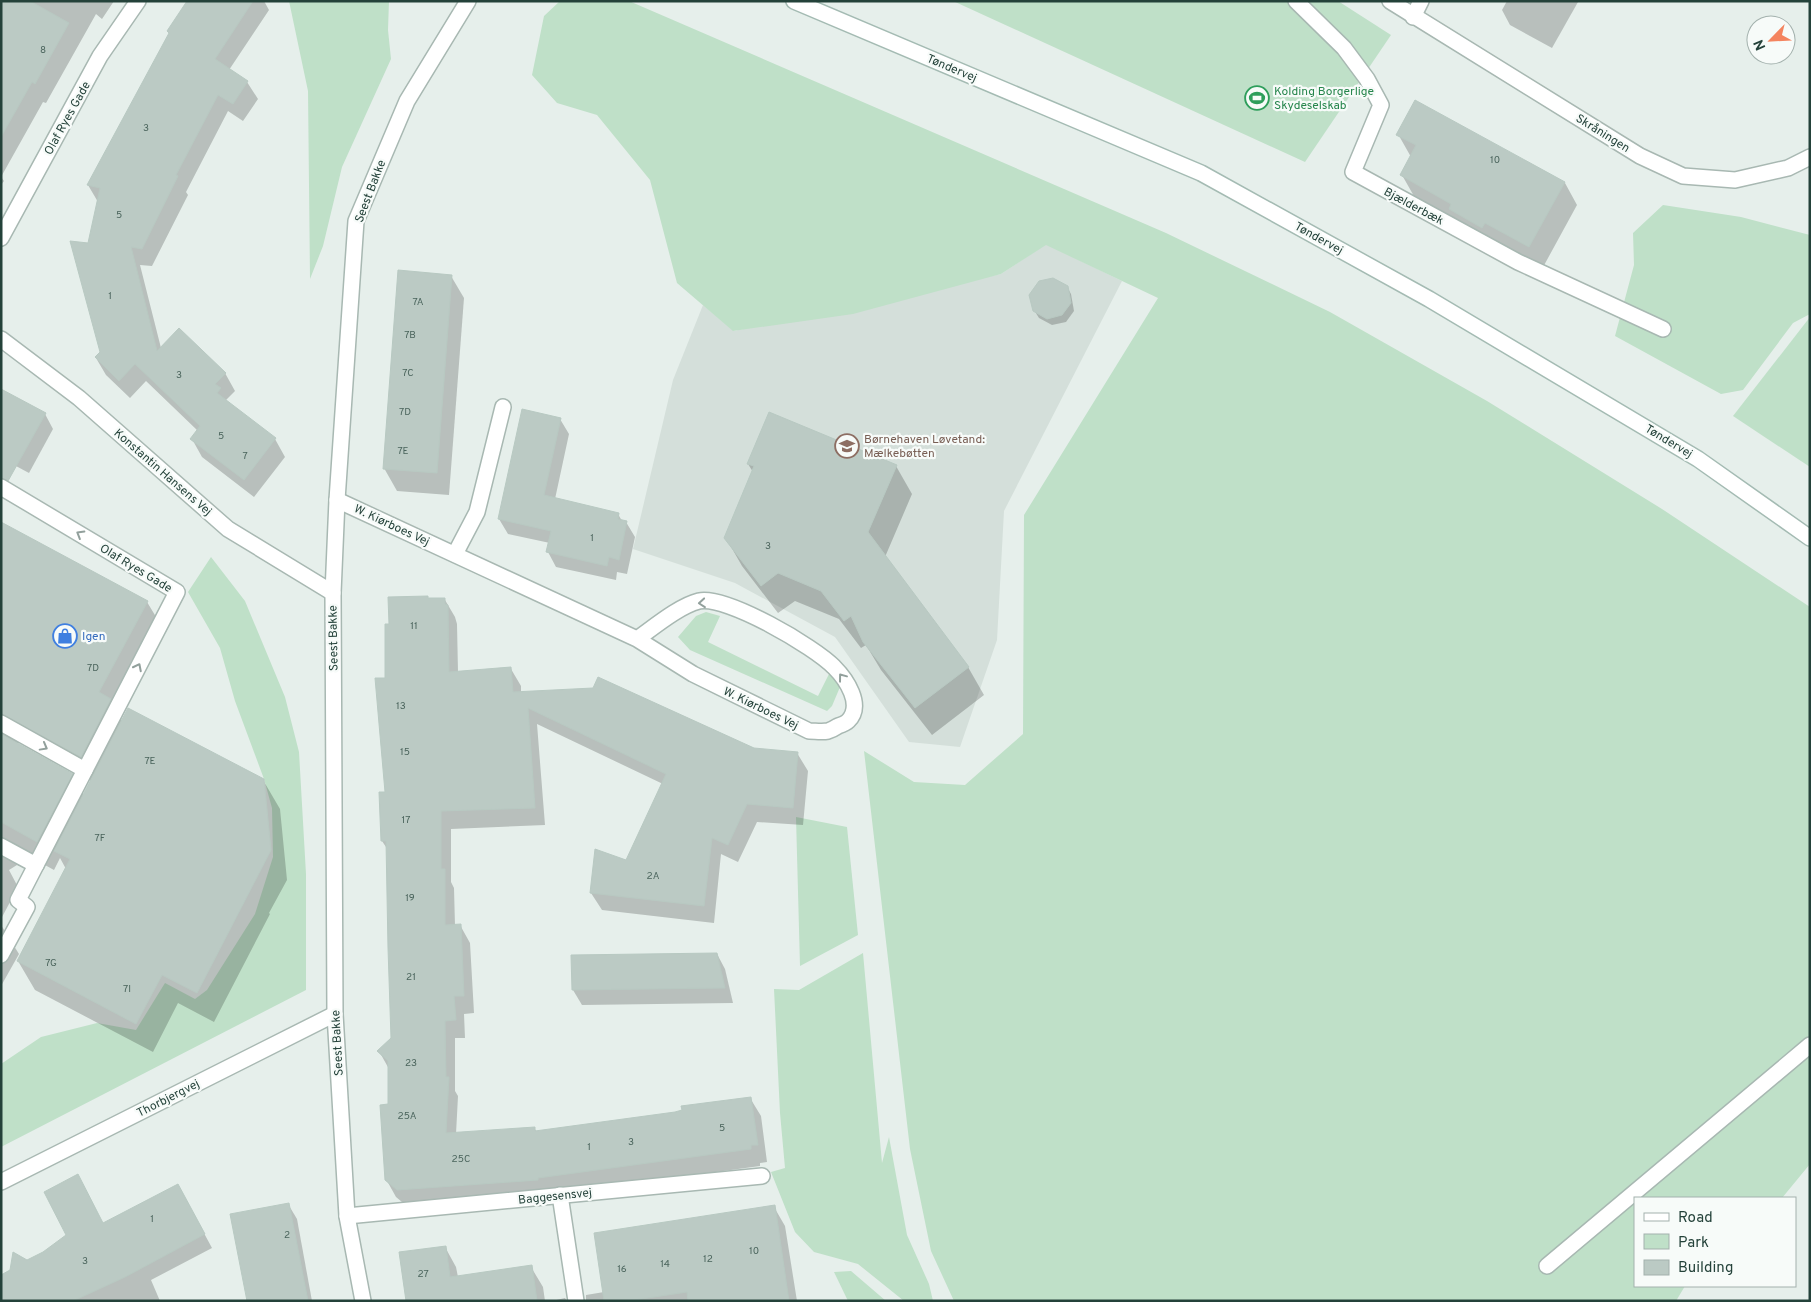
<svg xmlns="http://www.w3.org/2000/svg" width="1811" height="1302" viewBox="0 0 1811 1302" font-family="Overpass,sans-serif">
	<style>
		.built { fill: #d4dfda }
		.green { fill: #bfe0c8 }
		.shadow { fill: #0003; fill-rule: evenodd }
		.building { fill: #bbcac4; stroke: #b8c9c2 }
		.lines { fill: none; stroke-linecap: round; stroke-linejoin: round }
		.lane-casing { stroke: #a8b8b2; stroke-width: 18 }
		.street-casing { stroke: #a8b8b2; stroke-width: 18 }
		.secondary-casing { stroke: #a4bbb3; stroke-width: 18 }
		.lane { stroke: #fff; stroke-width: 15 }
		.street { stroke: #fff; stroke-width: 15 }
		.secondary { stroke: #fff; stroke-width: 15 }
		.oneway { stroke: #92a09c }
		.labels { text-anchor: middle; stroke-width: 4.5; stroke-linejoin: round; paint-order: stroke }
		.number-label { font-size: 10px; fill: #4a645c }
		.street-label { font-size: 12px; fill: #24423a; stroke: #f7fbf9 }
		.leisure-label { font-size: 12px; fill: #27864d; stroke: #f7fbf9; text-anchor: start }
		.education-label { font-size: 12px; fill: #785e54; stroke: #f7fbf9; text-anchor: start }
		.shop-label { font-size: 12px; fill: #366cbe; stroke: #f7fbf9; text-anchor: start }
	</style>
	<rect width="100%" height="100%" fill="#e6efeb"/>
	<polygon class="built" points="1046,244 1122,281 1004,511 997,640 960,747 909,742 835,637 735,583 633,549 673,380 703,305 734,331 1001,274"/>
	<g class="green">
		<polygon points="289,1 389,1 388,30 391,59 342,167 323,246 310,279 308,91"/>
		<polygon points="560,1 629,1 1166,233 1330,312 1487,401 1662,509 1810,607 1810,1164 1782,1198 1635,1198 1635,1286 1685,1286 1676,1301 954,1301 931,1251 910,1149 864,751 914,782 965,785 1023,734 1024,515 1158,298 1046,245 1001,274 853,314 733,331 677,283 650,180 597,115 557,103 532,75 544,16"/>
		<polygon points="953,1 1338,1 1391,35 1305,162"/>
		<polygon points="1663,205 1741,217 1810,235 1810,314 1793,323 1743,390 1721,394 1615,336 1634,265 1633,233"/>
		<polygon points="1810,317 1810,467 1733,416"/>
		<polygon points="211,557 245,601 285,697 299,752 306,874 306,990 1,1147 1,1064 41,1037 97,1023 136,1030 165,983 195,999 207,990 255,914 273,857 272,808 264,779 235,701 220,648 188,592"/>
		<polygon points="706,612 720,616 708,642 818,696 831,670 840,687 832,706 827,711 690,650 678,637 696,616"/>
		<polygon points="796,817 847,827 858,935 800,966"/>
		<polygon points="863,953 882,1163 889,1137 907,1235 929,1284 933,1301 904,1301 858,1264 814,1252 795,1232 771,1172 785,1168 780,1113 774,989 799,990"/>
		<polygon points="851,1271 886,1301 848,1301 834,1272"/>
	</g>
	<g class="shadow">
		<polygon points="1,1 114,1 102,19 96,14 46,103 43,102 1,177 4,181 1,185"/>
		<polygon points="189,1 264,1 269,10 229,70 247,82 258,99 243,121 228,111 186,192 188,195 152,266 140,265 161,348 225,373 235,391 226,400 228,402 275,439 285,457 254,497 202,457 192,439 198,431 146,381 130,398 106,375 96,358 102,352 89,244 98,202 88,185"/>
		<polygon points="1507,1 1577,1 1578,2 1552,48 1510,25 1502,10"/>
		<polygon points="1416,102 1565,183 1577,205 1542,269 1415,198 1402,175 1411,157 1398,134"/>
		<polygon points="451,276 464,298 449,495 397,491 384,468"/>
		<polygon points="1067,287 1071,294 1074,311 1066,322 1052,325 1039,318 1034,310"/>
		<polygon points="45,414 53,429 29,473 1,458"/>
		<polygon points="560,419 569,434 555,499 618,514 622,521 626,522 635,537 627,574 617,572 616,580 556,567 548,552 550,543 508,534 499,519"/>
		<polygon points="748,464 896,466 912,494 885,557 968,667 984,695 932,735 881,670 866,645 861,648 839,619 795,601 778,613 742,566 726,538 753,472"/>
		<path d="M1,523L147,602L164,630L119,714L122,721L263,780L280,809L287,880L269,913L270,914L214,1022L178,1003L153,1052L35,990L18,961L66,869L60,858L54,870L34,859L28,869L17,865L9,870L18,887L1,919ZM15,743H23L91,781L84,796L72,775Z"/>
		<polygon points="429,600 445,600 455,617 457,624 458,672 511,669 521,686 521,692 754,749 797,753 808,771 803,825 757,822 738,862 721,854 714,923 602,910 591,893 627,861 663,784 537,724 545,825 451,829 451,882 454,888 455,926 460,925 470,943 474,1013 464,1014 465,1038 455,1038 455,1091 458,1096 456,1134 534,1128 537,1132 675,1113 750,1098 761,1116 767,1162 760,1163 760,1166 547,1195 408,1207 396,1197 386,1179 389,1069 379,1051 393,1039 388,850 382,841 386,793 387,679 390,625"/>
		<polygon points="1,925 19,954 1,986"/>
		<polygon points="717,954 725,969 733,1003 582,1005 573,990"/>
		<polygon points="185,1198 212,1248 151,1280 160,1301 1,1301 27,1261 104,1224"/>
		<polygon points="288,1204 297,1219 312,1301 248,1301"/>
		<polygon points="774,1207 785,1226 797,1301 586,1301 586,1295 604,1292"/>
		<polygon points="445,1247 456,1267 458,1277 531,1267 543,1287 545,1301 408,1301"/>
		<polygon points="565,1298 567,1301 552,1301"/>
	</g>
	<g class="building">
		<polygon points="1,1 30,1 69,23 35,84 32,82 1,137"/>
		<polygon points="187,1 253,1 215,59 248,81 233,104 218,95 176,175 178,176 142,249 131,247 157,351 179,328 226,373 215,384 221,388 217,393 276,438 244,480 190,439 200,426 135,364 119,381 95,357 100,352 70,241 88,243 100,188 87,185 169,33 167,31"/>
		<polygon points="1415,100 1565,182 1529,247 1485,223 1482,228 1449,209 1451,204 1400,175 1416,145 1396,135"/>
		<polygon points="398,270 452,275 437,473 383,469"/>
		<polygon points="1053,278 1068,286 1071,303 1062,315 1047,319 1033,311 1029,295 1039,281"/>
		<polygon points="1,389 46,413 8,481 1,478"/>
		<polygon points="522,409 561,418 544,495 619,513 618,519 627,521 619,560 609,557 607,566 546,552 551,531 498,519"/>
		<polygon points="769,412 897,465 868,532 969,667 915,708 863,642 851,616 844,621 821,591 778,573 761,586 724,538 754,466 747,464"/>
		<polygon points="1,522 148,601 99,692 111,699 81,757 1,714"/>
		<polygon points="428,596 428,598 445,598 445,604 448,605 449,672 511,667 513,692 593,688 598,677 754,748 798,752 793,808 747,804 728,845 712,838 704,906 590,893 595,849 626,860 666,774 528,708 535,808 441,811 441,869 445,869 445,925 461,924 464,996 454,996 456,1020 445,1021 446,1077 449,1077 446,1133 535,1127 535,1131 675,1112 682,1110 681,1106 751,1097 758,1145 751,1145 751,1149 538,1178 538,1180 397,1190 385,1180 380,1105 388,1104 388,1061 377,1051 391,1038 388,948 386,841 381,841 379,792 385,792 375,678 385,678 385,624 389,624 388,597"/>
		<polygon points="128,708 264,779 271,850 197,993 162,975 136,1024 17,961 70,859 54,851"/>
		<polygon points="1,734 73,774 37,842 1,822"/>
		<polygon points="717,953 725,988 572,990 571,955"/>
		<polygon points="78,1174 103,1223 178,1184 205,1234 125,1277 73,1301 1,1301 1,1275 10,1270 13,1252 27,1260 43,1252 66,1235 44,1192"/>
		<polygon points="289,1203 308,1301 247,1301 230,1214"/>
		<polygon points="775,1205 789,1301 688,1301 687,1292 628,1301 604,1301 594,1233"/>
		<polygon points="446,1246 450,1277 532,1265 537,1301 406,1301 399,1252"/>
	</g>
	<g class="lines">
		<g class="lane-casing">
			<g id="lane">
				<polyline points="1296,1 1344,48 1367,79 1381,105 1353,172 1518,262 1663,329"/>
				<polyline points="1,487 177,592 85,770 1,723"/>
				<polyline points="455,554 477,512 503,407"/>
				<polyline points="1,846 36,865 85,770"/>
				<polyline points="1,955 27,907 18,900 36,865"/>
				<polyline points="560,1195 576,1301"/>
				<polyline points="1547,1266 1810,1045"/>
			</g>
		</g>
		<g class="street-casing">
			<g id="street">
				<polyline points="1390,1 1640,156 1683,176 1735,180 1788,168 1810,157"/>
				<polyline points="1413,17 1421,1"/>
				<polyline points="1,238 100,56 138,1"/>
				<polyline points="1,339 79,398 228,529 333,593"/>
				<path d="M337,500L637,639L693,674L809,731C815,731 822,732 828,731C831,730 835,728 838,726C841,725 846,723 848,721C864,705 846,679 834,667C815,647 726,595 699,601C679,606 654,627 637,639"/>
				<polyline points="1,1182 335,1014"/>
				<polyline points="347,1216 762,1176"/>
				<polyline points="363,1301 347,1216 335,1014 333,593 337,500 356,221 407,101 468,1"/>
			</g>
		</g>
		<g class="secondary-casing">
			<polyline id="secondary" points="794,1 1201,173 1429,299 1698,459 1810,538"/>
		</g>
		<use href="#lane" class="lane"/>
		<use href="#street" class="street"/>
		<use href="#secondary" class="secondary"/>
	</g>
	<defs><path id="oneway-chevron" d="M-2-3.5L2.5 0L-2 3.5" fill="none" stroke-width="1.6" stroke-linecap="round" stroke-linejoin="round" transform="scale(1.25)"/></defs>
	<g class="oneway">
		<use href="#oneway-chevron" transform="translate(80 534) rotate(-149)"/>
		<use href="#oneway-chevron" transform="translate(702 603) rotate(175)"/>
		<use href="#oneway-chevron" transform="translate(138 667) rotate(-63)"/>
		<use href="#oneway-chevron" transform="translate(842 677) rotate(-127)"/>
		<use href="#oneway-chevron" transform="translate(44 747) rotate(29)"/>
	</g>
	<defs>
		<g id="stadium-ring" transform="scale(1.25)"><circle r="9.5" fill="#f7fbf9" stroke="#2e9e5b" stroke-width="1.5"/><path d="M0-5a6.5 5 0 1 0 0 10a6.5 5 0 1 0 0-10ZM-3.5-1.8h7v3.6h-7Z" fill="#2e9e5b"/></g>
		<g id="school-ring" transform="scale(1.25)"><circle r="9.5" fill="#f7fbf9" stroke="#8d6e63" stroke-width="1.5"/><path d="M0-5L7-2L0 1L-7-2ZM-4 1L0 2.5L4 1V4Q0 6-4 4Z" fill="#8d6e63"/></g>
		<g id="shop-ring" transform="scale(1.25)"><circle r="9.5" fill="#f7fbf9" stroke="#3f7fe0" stroke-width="1.5"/><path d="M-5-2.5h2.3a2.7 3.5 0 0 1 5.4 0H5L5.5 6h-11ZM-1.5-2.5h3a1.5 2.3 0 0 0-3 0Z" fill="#3f7fe0"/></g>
	</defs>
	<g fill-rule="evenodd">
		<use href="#stadium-ring" x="1257" y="98"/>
		<use href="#school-ring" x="847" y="446"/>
		<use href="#shop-ring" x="65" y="636"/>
	</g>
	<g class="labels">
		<g class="number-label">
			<text x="43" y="53">8</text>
			<text x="146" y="131">3</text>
			<text x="1495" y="163">10</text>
			<text x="119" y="218">5</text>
			<text x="110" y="299">1</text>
			<text x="418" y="305">7A</text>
			<text x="410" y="338">7B</text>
			<text x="408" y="376">7C</text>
			<text x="179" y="378">3</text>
			<text x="405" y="415">7D</text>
			<text x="221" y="439">5</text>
			<text x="403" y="454">7E</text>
			<text x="245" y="459">7</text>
			<text x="592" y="541">1</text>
			<text x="768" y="549">3</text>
			<text x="414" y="629">11</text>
			<text x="93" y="671">7D</text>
			<text x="401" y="709">13</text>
			<text x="405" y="755">15</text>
			<text x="150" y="764">7E</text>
			<text x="406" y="823">17</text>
			<text x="100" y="841">7F</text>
			<text x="653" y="879">2A</text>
			<text x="410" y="901">19</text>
			<text x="51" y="966">7G</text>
			<text x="411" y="980">21</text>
			<text x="127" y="992">7I</text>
			<text x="411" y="1066">23</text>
			<text x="407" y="1119">25A</text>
			<text x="722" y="1131">5</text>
			<text x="631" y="1145">3</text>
			<text x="589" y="1150">1</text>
			<text x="461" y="1162">25C</text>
			<text x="152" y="1222">1</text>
			<text x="287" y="1238">2</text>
			<text x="754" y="1254">10</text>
			<text x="708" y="1262">12</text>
			<text x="85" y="1264">3</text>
			<text x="665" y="1267">14</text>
			<text x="622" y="1272">16</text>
			<text x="423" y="1277">27</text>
		</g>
		<g class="street-label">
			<text transform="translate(952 68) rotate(23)" y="4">Tøndervej</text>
			<text transform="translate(67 118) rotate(-61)" y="4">Olaf Ryes Gade</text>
			<text transform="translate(1603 133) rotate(32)" y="4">Skråningen</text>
			<text transform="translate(370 191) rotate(-69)" y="4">Seest Bakke</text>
			<text transform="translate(1414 206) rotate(28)" y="4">Bjælderbæk</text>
			<text transform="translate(1319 238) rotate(29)" y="4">Tøndervej</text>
			<text transform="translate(1669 441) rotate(31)" y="4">Tøndervej</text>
			<text transform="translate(163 472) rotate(41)" y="4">Konstantin Hansens Vej</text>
			<text transform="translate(392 525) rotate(25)" y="4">W. Kiørboes Vej</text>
			<text transform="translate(136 568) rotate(31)" y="4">Olaf Ryes Gade</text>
			<text transform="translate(333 638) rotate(-91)" y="4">Seest Bakke</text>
			<text transform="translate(761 708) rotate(26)" y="4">W. Kiørboes Vej</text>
			<text transform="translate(337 1043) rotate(-93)" y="4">Seest Bakke</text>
			<text transform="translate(168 1098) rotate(-27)" y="4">Thorbjergvej</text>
			<text transform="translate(555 1196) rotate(-6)" y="4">Baggesensvej</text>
		</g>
		<g class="leisure-label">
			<text x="1274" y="95">Kolding Borgerlige<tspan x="1274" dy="14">Skydeselskab</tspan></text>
		</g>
		<g class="education-label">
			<text x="864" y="443">Børnehaven Løvetand:<tspan x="864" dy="14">Mælkebøtten</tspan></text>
		</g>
		<g class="shop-label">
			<text x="82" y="640">Igen</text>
		</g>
	</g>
	<rect width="1811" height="1302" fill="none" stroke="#24423a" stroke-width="5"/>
	<rect x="1634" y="1197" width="162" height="90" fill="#f7fbf9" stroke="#a3b1ad"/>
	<rect x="1644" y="1213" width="25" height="8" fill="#ffffff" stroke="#a3b1ad"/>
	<text x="1678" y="1222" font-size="15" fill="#24423a">Road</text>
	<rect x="1644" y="1234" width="25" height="15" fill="#bfe0c8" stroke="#a3b1ad"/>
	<text x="1678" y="1247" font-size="15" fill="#24423a">Park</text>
	<rect x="1644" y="1260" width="25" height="15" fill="#bbcac4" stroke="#a3b1ad"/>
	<text x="1678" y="1272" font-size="15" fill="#24423a">Building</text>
	<g transform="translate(1771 40) rotate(246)"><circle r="24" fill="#f7fbf9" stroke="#a3b1ad"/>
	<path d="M0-4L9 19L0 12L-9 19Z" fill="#f4845f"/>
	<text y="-8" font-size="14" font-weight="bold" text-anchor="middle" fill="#24423a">N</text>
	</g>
</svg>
